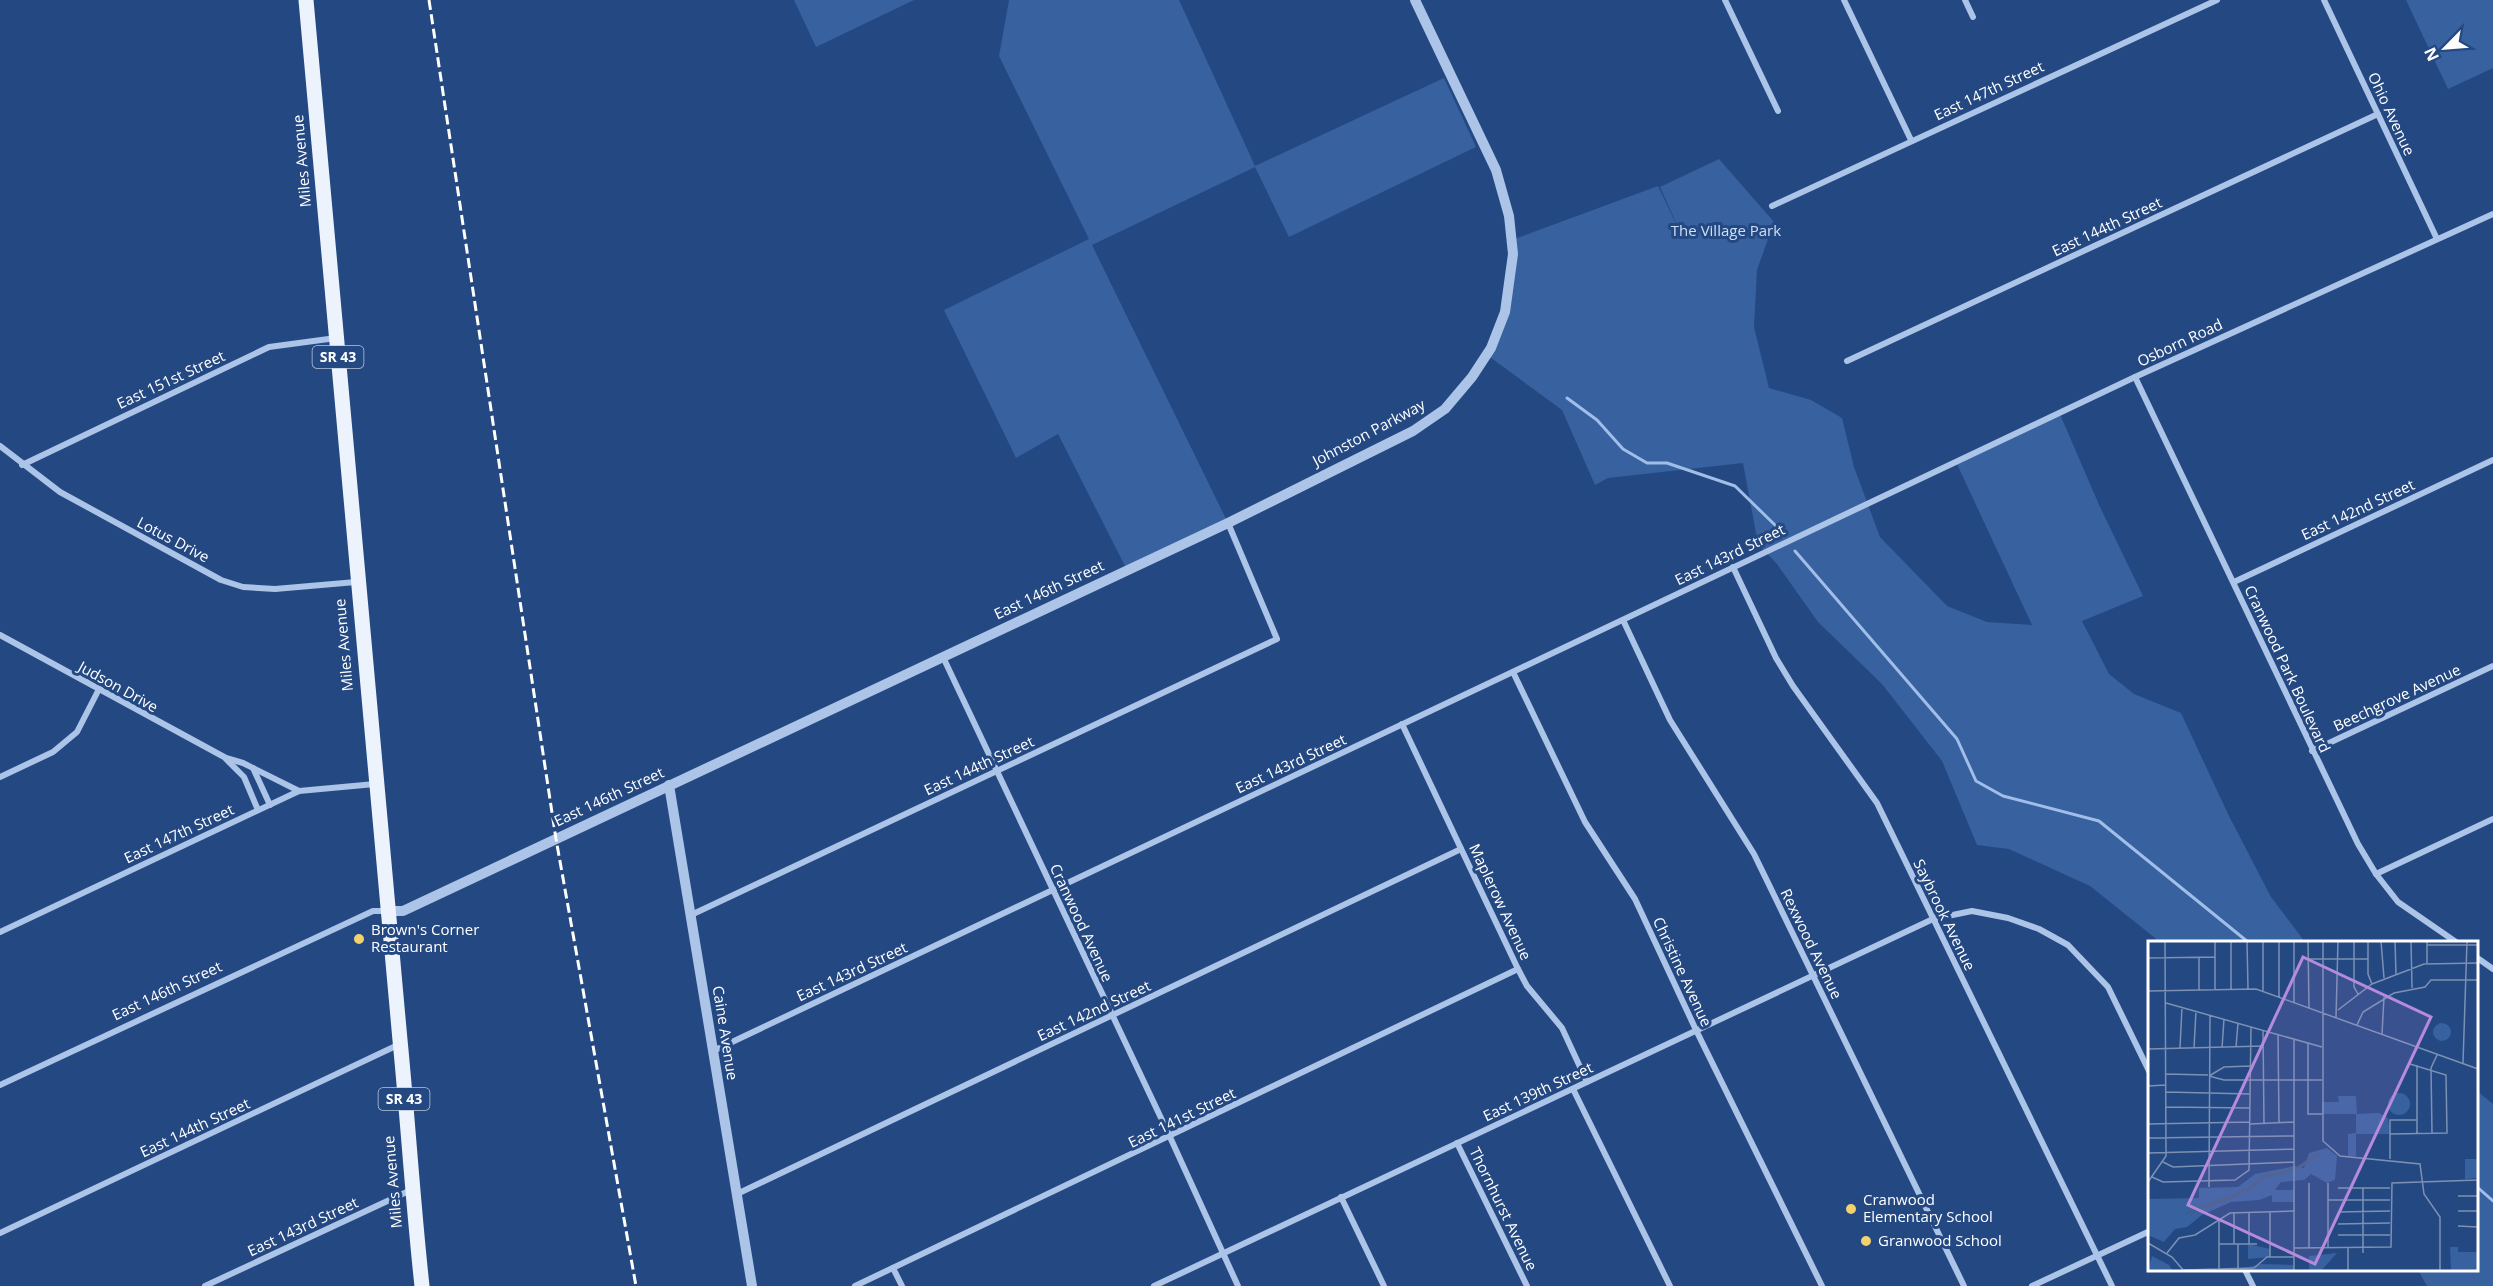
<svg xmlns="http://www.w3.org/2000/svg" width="2493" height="1286" viewBox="0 0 2493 1286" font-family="'Open Sans',sans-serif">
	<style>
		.green { fill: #3861a0 }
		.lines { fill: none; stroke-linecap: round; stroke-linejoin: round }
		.stream { stroke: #a0bee8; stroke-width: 3 }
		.minor { stroke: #abc4e7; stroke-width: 6 }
		.tertiary { stroke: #abc4e7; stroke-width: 10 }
		.primary { stroke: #edf3fd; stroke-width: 15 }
		.rail { stroke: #fff; stroke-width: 3; stroke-dasharray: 10 4.5; stroke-linecap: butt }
		.poi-dot { fill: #f2d26f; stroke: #244882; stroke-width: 2 }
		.labels { text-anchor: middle; stroke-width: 6; stroke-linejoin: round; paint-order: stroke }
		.shield { fill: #244882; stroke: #bdc8da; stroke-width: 1.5 }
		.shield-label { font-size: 14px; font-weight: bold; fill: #fff }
		.street-label { font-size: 15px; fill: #fff; stroke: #244882 }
		.park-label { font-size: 15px; fill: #cfdff6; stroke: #244882 }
		.poi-label { font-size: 15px; fill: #fff; stroke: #244882; text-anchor: start }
		.inset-river { fill: none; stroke: #425d87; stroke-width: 3 }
		.inset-road { fill: none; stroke: #7c91b4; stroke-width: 1.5 }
		.view { fill: #b68bdc; fill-opacity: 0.15; stroke: #b68bdc; stroke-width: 3 }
		.inset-edge { fill: none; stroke: #fff; stroke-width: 3 }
	</style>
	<rect width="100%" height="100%" fill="#244882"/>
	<g class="green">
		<polygon points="794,0 914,0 816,47"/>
		<polygon points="1009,0 1179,0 1255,166 1444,78 1476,147 1289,237 1255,167 1092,245 1228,523 1127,570 1058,434 1016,458 944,310 1089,239 999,56"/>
		<polygon points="2406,0 2493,0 2493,68 2448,89"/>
		<polygon points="1719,159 1774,222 1757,270 1754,327 1769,388 1811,400 1842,418 1854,467 1880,537 1947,606 1987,622 2032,625 1956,462 2059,412 2100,507 2143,596 2082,621 2109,674 2134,694 2181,713 2228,814 2271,897 2305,942 2158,942 2155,938 2090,886 2009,849 1977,845 1942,761 1882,684 1818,622 1777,564 1758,544 1743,463 1608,478 1595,485 1562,410 1487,355 1505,312 1512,240 1658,186 1682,236 1660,187"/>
		<polygon points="2477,1091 2493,1104 2493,1286 2427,1286 2418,1270 2476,1270"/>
	</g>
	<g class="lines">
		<g class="stream">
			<polyline points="1567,398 1597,420 1623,449 1647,463 1667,463 1735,486 1776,526"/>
			<polyline points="1795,551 1957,739 1976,781 2003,796 2099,821 2248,942"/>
			<polyline points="2476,1186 2493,1201"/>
		</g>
		<g class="minor">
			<polyline points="1725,0 1778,111"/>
			<polyline points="1844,0 1911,140"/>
			<polyline points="1965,0 1973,17"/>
			<polyline points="2324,0 2437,239"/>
			<polyline points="1772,206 2217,0"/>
			<polyline points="1847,361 2378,114"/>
			<polyline points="2135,377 2358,844 2376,874 2398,902 2456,942"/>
			<polyline points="0,446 60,492 221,580 243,587 275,589 356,582"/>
			<polyline points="22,465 269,347 336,338"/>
			<polyline points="1733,567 1776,658 1793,686 1877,803 2112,1286"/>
			<polyline points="2234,582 2493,460"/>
			<polyline points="1623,620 1670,720 1754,854 1964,1286"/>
			<polyline points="0,635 226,758 243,763 299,791"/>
			<polyline points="943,657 1170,1137 1238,1286"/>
			<polyline points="1513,672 1585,822 1635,899 1696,1030 1822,1286"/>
			<polyline points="1402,724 1518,969 1527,986 1562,1028 1587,1082"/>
			<polyline points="2312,751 2493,666"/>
			<polyline points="226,759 244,777 258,810"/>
			<polyline points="253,768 270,805"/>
			<polyline points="0,777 53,752 77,732 98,691"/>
			<polyline points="2376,874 2493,819"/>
			<polyline points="691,915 1277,639 1228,523"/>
			<polyline points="0,932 299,791 375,784"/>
			<polyline points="2476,957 2493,969"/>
			<polyline points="713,1051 2135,377 2493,214"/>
			<polyline points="0,1085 373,911 386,911"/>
			<polyline points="1573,1089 1670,1286"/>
			<polyline points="1457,1143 1527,1286"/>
			<polyline points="737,1194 1461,849"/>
			<polyline points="1341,1197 1384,1286"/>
			<polyline points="0,1233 400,1044"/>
			<polyline points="893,1268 902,1286"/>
			<polyline points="2245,1270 2253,1286"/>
			<polyline points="205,1286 411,1190"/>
			<polyline points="855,1286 1518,969"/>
			<polyline points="1154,1286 1933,919 1972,911 2008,918 2039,929 2068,945 2108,987 2150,1073"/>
			<polyline points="2032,1286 2150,1231"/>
		</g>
		<g class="tertiary">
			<polyline points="669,785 752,1286"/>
			<polyline points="386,911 403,911 1228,523 1413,431 1445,409 1472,377 1491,348 1505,312 1513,254 1509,216 1496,170 1415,0"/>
		</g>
		<path class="primary" d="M306,0C337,347 366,694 400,1040C408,1122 413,1204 422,1286"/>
		<polyline class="rail" points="429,0 556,839 636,1286"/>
	</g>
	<g class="poi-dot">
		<circle cx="359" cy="939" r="6"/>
		<circle cx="1851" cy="1209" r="6"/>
		<circle cx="1866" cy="1241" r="6"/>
	</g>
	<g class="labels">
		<g class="shield">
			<rect x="312.5" y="346" width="51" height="22" rx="4.5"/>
			<rect x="378.5" y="1088" width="51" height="22" rx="4.5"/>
		</g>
		<g class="shield-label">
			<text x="338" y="362">SR 43</text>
			<text x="404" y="1104">SR 43</text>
		</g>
		<g class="street-label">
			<text transform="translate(1989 91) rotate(-25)" y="5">East 147th Street</text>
			<text transform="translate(2391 114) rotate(65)" y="5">Ohio Avenue</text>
			<text transform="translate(302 161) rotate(-95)" y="5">Miles Avenue</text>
			<text transform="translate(2107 227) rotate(-25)" y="5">East 144th Street</text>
			<text transform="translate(2180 343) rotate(-25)" y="5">Osborn Road</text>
			<text transform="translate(171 380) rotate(-25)" y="5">East 151st Street</text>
			<text transform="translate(1369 433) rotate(-28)" y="5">Johnston Parkway</text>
			<text transform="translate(2358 510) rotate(-25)" y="5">East 142nd Street</text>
			<text transform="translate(173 540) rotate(28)" y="5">Lotus Drive</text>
			<text transform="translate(1730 555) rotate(-26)" y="5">East 143rd Street</text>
			<text transform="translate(1049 590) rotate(-25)" y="5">East 146th Street</text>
			<text transform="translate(344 645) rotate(-95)" y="5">Miles Avenue</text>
			<text transform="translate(2287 669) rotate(65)" y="5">Cranwood Park Boulevard</text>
			<text transform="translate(118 687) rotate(29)" y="5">Judson Drive</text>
			<text transform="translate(2397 698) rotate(-25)" y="5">Beechgrove Avenue</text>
			<text transform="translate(1291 764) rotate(-25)" y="5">East 143rd Street</text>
			<text transform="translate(979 766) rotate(-25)" y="5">East 144th Street</text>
			<text transform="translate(609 797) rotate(-25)" y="5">East 146th Street</text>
			<text transform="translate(179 834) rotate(-25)" y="5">East 147th Street</text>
			<text transform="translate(1500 902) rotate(65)" y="5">Maplerow Avenue</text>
			<text transform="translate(1944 915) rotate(64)" y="5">Saybrook Avenue</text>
			<text transform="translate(1081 923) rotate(65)" y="5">Cranwood Avenue</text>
			<text transform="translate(1811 944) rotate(64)" y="5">Rexwood Avenue</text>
			<text transform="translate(852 972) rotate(-25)" y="5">East 143rd Street</text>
			<text transform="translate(1682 972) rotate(65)" y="5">Christine Avenue</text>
			<text transform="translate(167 991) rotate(-25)" y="5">East 146th Street</text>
			<text transform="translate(1094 1011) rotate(-25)" y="5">East 142nd Street</text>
			<text transform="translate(725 1033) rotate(81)" y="5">Caine Avenue</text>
			<text transform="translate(1538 1092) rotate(-25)" y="5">East 139th Street</text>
			<text transform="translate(1182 1118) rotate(-26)" y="5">East 141st Street</text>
			<text transform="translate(195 1128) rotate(-25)" y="5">East 144th Street</text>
			<text transform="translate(393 1182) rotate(-95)" y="5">Miles Avenue</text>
			<text transform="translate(1503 1209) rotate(64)" y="5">Thornhurst Avenue</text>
			<text transform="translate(303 1227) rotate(-25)" y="5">East 143rd Street</text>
		</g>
		<g class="park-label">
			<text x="1726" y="236">The Village Park</text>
		</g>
		<g class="poi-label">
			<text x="371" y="935">Brown's Corner<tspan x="371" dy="17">Restaurant</tspan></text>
			<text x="1863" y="1205">Cranwood<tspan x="1863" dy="17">Elementary School</tspan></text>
			<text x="1878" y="1246">Granwood School</text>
		</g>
	</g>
	<g transform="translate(2148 941)">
		<rect width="330" height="330" fill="#244882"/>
		<path d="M285 91a9 9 0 1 1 18 0a9 9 0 1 1-18 0ZM240 163a11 11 0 1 1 22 0a11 11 0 1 1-22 0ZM190,155H208L209,173L231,172L240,177L242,193H208V215H200V193L208,192V173H174V161H191ZM179,207L189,215L187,239L179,242L163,233L156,239L133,241L127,249H146L147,261H124V254L111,259L83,261L54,274L39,286L27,288L16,301L0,294V258L51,257V247L90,246L107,233L147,225L156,227L161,212ZM317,218H330V237L317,238ZM100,303L122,308V316L100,318ZM302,306H310V311H330V330H303ZM189,312L173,330H161V315ZM4,315L21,324L25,330H0ZM113,323L146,324V330H84Z" fill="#3861a0"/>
		<path class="inset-river" d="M148,228L171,213M39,272L81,257L104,246L114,236L144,229"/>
		<path class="inset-road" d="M83,0V48M99,0L100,48M115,0V51M131,0V56M146,0V61M160,0L161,67M175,0V200L192,215L272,223L276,253L292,276V330M206,0V46L210,53M220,0V33L224,43M233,0L236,37M247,0L248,33M263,0L264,47M279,4H330M0,17L67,16M160,18H220M279,22V0M51,49V16M67,49V0M0,50L108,48L330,128M18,62L174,106M190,69L224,43L276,23L330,22M188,76L190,0M209,84L215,71L246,52L277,46L283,39H330M115,89L116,182M130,93L131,181M234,93L236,56M146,98V330M160,102V173H174M88,106L90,82M32,107L34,66M46,107L48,70M74,107L76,78M0,108L116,105M315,122L319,0M269,124V192M18,133L60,134M61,135L76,139H174M61,135L76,126L102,125M0,145L18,144M18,151L102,153M18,166L102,167M0,183L102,181M102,183L146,181M284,192L283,127L289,114M242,193L299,192L298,134L262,123M0,197L146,195M0,212L146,208M242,218V179H269M15,221L25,226L146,221M4,236L15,241L87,239L101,229L103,86M0,241L18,215L17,0M161,242V307M61,246L62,74M190,247H242M215,247V312M310,255H330M180,259H242M310,270H330M86,271V303M101,271V303M122,271V316M190,271L242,270M190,283L242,282M310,285L330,286M190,294H242M0,302L24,316L36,330M71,303H109M90,303V327M180,306V242M200,306V330M146,307L243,306L244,242L330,239M19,312L31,297L47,294L82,272L147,270M71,328V279M36,329L106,327L119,316H146"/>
		<path class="view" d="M155,16L283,76L167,323L40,264Z"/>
		<rect width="330" height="330" class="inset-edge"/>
	</g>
	<g transform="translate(2445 48) rotate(245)" stroke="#244882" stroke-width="4.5" paint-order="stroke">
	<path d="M0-4.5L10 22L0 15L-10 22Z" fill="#ffffff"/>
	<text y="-9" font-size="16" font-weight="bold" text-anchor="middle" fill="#ffffff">N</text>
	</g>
</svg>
